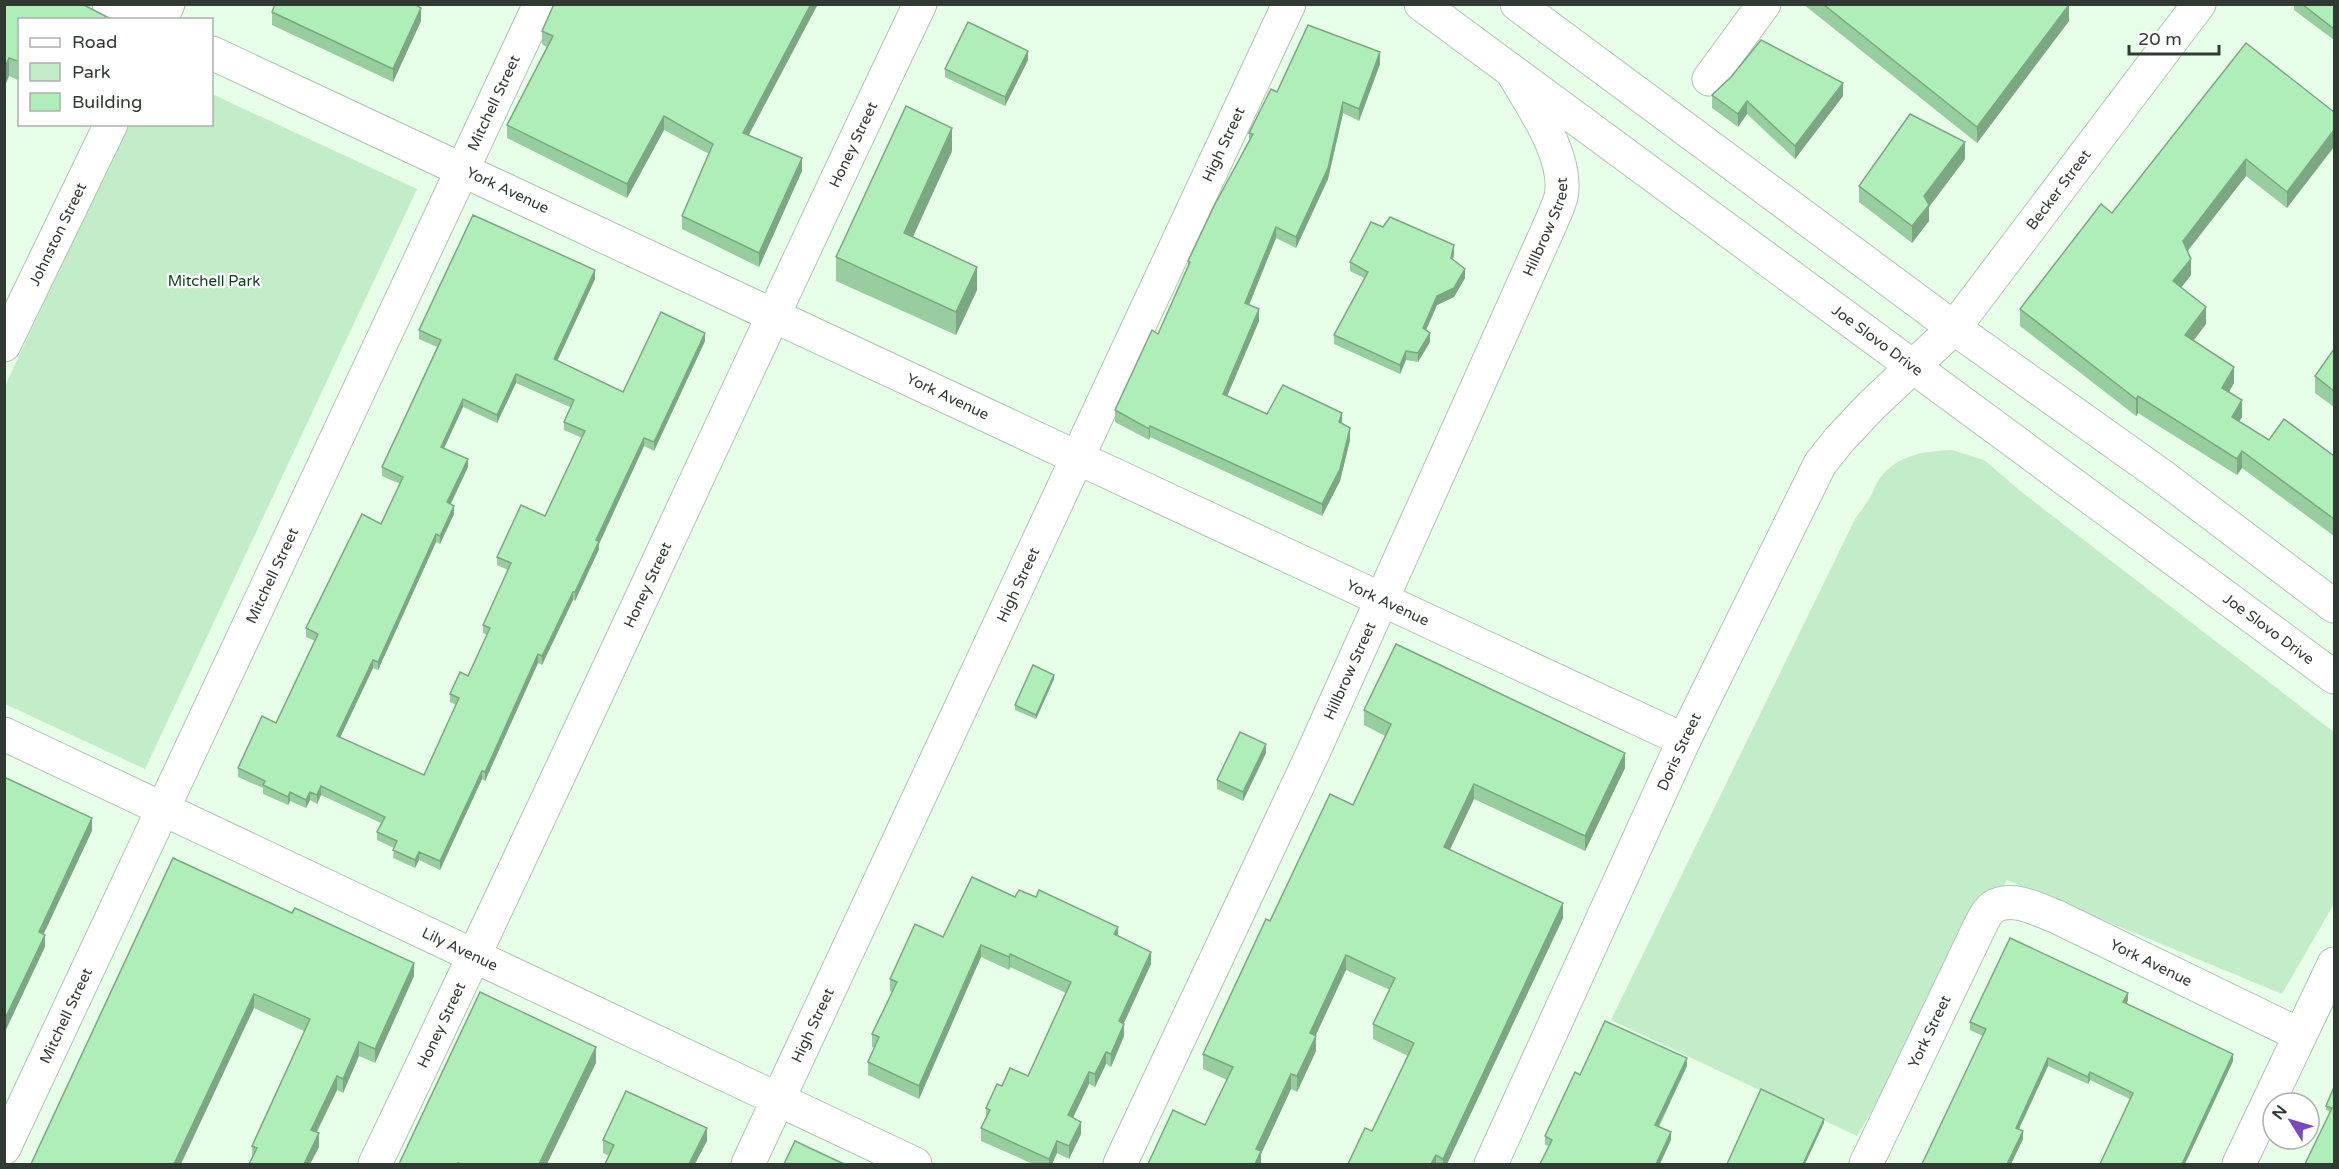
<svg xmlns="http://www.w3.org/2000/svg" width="2339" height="1169" viewBox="0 0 2339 1169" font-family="'Varela Round',sans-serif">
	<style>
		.green { fill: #c3ecc8 }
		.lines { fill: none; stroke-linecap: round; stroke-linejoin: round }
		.minor-casing { stroke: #afc5b2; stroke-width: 35 }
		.secondary-casing { stroke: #afc5b2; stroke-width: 35 }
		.minor { stroke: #fff; stroke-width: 33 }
		.secondary { stroke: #fff; stroke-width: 33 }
		.wall { fill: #97cd9f; fill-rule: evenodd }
		.shaded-wall { fill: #7ba782 }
		.building { fill: #b0eeb9; stroke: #7ba782; stroke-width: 1.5; fill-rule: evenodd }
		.labels { text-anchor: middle; stroke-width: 4.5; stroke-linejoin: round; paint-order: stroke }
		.street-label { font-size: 15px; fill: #313a32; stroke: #fff }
		.park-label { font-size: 15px; fill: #0e3b1a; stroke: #fff }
	</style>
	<rect width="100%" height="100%" fill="#e7fee9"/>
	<g class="green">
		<polygon points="212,94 417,189 145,769 5,704 5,386 127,125 212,124"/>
		<path d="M1952,450L1984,460L2024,494L2334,732V904L2282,994L2007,880L1857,1136L1611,1020L1855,519C1860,512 1865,506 1869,499C1873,493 1875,484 1880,478C1897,455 1925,451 1952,450Z"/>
	</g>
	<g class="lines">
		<g class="minor-casing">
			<g id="minor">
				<polyline points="109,4 140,20"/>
				<polyline points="161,20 168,4"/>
				<path id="s1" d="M212,53C703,279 1192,514 1684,740"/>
				<polyline points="1709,79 1764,4"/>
				<path id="s2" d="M4,345L111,124"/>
				<path id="s3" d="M4,734L915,1164"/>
				<path id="s4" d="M4,1148L540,4"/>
				<path id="s5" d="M375,1164C560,779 736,390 920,4"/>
				<path id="s6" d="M748,1164L1289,4"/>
				<path id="s7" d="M1120,1164L1312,755L1549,227C1553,218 1558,207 1561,197C1569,157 1532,106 1513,73"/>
				<path id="s8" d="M1491,1164L1684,740L1820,464L1839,440L1872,405L1954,328L2199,4"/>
				<path id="s9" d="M1866,1164L1980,926C1983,920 1987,911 1993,907C2012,895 2039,910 2057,917L2300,1035"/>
				<polyline points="2239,1164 2334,964"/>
			</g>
		</g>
		<g class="secondary-casing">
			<g id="secondary">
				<path id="s10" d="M1421,4L2334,677"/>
				<polyline points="1517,4 1954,328 2162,476 2334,606"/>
			</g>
		</g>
		<use href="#minor" class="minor"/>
		<use href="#secondary" class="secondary"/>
	</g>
	<g class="wall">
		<polygon points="4,4 20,20 20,81 9,76 4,88"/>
		<polygon points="1803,4 2069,4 2069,21 1977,143"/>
		<polygon points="2294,4 2334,4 2334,40 2294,10"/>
		<polygon points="272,12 421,21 393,82 272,25"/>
		<polygon points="542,31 749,135 802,171 759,267 682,229 682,216 709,154 664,130 627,198 507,138 507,125 547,47 542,44"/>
		<polygon points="1028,60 1005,106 945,77 945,69"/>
		<polygon points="1380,64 1359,121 1343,113 1328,179 1296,248 1276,238 1249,305 1259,321 1227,396 1267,414 1342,424 1350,440 1340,481 1322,516 1150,437 1149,440 1115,422 1115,410 1158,334 1188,268 1188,261 1249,140 1249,133 1277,92"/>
		<polygon points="1712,95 1843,96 1795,159 1747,114 1738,127 1712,108"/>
		<polygon points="2334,112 2287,208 2246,176 2187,251 2191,275 2181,288 2206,324 2193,341 2234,383 2229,392 2242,417 2239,422 2269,440 2334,456 2334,536 2242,468 2237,475 2138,413 2136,416 2020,326 2020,309 2112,213"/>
		<polygon points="952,151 913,237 977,290 956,335 836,281 836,257"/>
		<polygon points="1965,159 1929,207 1929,221 1912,243 1859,202 1859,186"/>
		<polygon points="1454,254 1453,259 1465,278 1454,297 1437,305 1426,330 1430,342 1418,362 1406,360 1400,374 1334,344 1334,335 1364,278 1350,271 1350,262"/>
		<path d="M595,279L557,361L623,392L705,341L654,451L644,446L599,544V549L575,601L573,600L542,665L538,663L485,781L482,779L440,870L419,860L415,868L393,858L394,848L377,840V832L381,823L321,795L317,804L310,800L306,808L290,801L288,805L263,794V788L238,777V768L276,723L315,641L306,637V628L381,524L400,484L382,476V467L437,347L419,339V330ZM516,383L570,407L564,422V430L582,438L545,516L497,557V565L508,570L483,625V633L487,635L468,676L450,694V702L456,705L424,775L340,738L373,668L378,670L436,542L440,544L454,514L451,504L468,467L444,448L463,407L497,423Z"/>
		<polygon points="2334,349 2334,407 2315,393 2315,376"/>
		<polygon points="1054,679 1036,719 1015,710 1015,705"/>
		<polygon points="1364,710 1625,768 1585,851 1474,799 1450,849 1563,918 1447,1164 1348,1164 1372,1131 1408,1056 1373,1039 1373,1024 1390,990 1346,970 1315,1035 1316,1051 1297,1092 1291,1089 1261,1154 1261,1164 1205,1125 1227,1080 1203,1069 1203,1054 1270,921 1353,805 1385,736 1364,725"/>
		<polygon points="1266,753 1243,801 1217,789 1217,780"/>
		<polygon points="173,858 414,976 375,1063 359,1056 343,1093 337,1090 317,1132 319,1147 310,1164 249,1164 252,1157 252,1146 304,1031 254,1008"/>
		<polygon points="1015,897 1118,936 1151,964 1123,1023 1124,1036 1111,1067 1106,1064 1095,1087 1089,1084 1073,1118 1081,1134 1069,1159 1057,1153 1052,1164 1033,1164 981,1141 981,1128 986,1117 986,1108 1002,1086 1028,1076 1066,993 1010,967 1009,970 981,957 919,1099 868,1075 868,1062 875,1048 872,1047 872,1034 892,992 890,991 890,979 943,937"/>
		<polygon points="2128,1000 2126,1004 2233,1061 2192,1149 2130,1099 2090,1080 2088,1084 2048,1066 2019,1129 2023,1139 2011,1164 1922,1164 1983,1036 1970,1030 1970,1022"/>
		<polygon points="1687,1066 1659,1127 1671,1140 1549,1146 1545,1145 1545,1136 1580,1075"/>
		<polygon points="2334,1087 2334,1164 2330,1112 2326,1110 2326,1106"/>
		<polygon points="603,1140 707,1141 609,1156 603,1153"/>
	</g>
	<g class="shaded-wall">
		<polygon points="811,4 818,4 743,146 743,133"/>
		<polygon points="2069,5 2069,21 1977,143 1977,127"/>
		<polygon points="421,8 421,21 393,82 393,69"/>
		<polygon points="1028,51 1028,60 1005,106 1005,97"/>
		<polygon points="1380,52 1380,64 1359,121 1359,109"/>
		<polygon points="9,58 9,76 4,88 4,70"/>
		<polygon points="1843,83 1843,96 1795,159 1795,146"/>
		<polygon points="1747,101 1747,114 1738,127 1738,114"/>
		<polygon points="1343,102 1343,113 1328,179 1296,248 1296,237"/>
		<polygon points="664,116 664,130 627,198 627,184"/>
		<polygon points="952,128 952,151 904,256 904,233"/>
		<polygon points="2334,130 2334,147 2287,208 2287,192"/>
		<polygon points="1965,142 1965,159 1929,207 1929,221 1912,243 1912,226 1924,196"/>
		<polygon points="802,158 802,171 759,267 759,253"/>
		<polygon points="2246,159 2246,176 2183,257 2183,241"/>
		<polygon points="1276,227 1276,238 1245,315 1245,303"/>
		<polygon points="1454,245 1454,254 1451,267 1451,258"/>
		<polygon points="2191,259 2191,275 2173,298 2173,281"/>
		<polygon points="977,267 977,290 956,335 956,312"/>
		<polygon points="1465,269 1465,278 1454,297 1437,305 1423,337 1423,328 1437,296"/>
		<polygon points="595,270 595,279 554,368 554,359"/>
		<polygon points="2206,307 2206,324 2185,352 2185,335"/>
		<polygon points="1259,309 1259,321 1223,406 1223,394"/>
		<polygon points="705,333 705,341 654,451 654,442"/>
		<polygon points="1430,333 1430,342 1418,362 1418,353"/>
		<polygon points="1406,351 1406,360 1400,374 1400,365"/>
		<polygon points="2234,367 2234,383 2222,404 2222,388"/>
		<polygon points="516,374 516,383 497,423 497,415"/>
		<polygon points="2138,396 2138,413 2136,416 2136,399"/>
		<polygon points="463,399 463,407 441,455 441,447"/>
		<polygon points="2242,400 2242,417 2232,433 2232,417"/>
		<polygon points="1342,413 1342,425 1339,422"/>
		<polygon points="1150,426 1150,437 1149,440 1149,429"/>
		<polygon points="1350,428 1350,440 1340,481 1322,516 1322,504"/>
		<polygon points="644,438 644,446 599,544 599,549 575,601 575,592 596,540"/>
		<polygon points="2242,451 2242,468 2237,475 2237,459"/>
		<polygon points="468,459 468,467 447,511 447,502"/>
		<polygon points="454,506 454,514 440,544 440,536"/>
		<polygon points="436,534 436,542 378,670 378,662"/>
		<polygon points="573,592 573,600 542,665 542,656"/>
		<polygon points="538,654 538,663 485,781 485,772"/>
		<polygon points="373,660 373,668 337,744 337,736"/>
		<polygon points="1054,675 1054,679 1036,719 1036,715"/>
		<polygon points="1266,744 1266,753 1243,801 1243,792"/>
		<polygon points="1625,753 1625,768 1585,851 1585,836"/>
		<polygon points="482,771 482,779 440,870 440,861"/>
		<polygon points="1474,784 1474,799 1444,862 1444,847"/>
		<polygon points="321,786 321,795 317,804 317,795"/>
		<polygon points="290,792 290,801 288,805 288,797"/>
		<polygon points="310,792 310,800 306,808 306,800"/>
		<polygon points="92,818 92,831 39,944 39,932"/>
		<polygon points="419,852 419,860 415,868 415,860"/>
		<polygon points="1563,903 1563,918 1447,1164 1443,1164 1443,1159"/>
		<polygon points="1118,927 1118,939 1114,934"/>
		<polygon points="45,935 45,947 4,1034 4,1021"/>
		<polygon points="981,945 981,957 919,1099 919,1086"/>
		<polygon points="1151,952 1151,964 1119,1034 1119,1021"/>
		<polygon points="1010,954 1010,967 1009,970 1009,957"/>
		<polygon points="1346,955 1346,970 1310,1048 1310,1033"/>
		<polygon points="414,963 414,976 375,1063 375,1049"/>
		<polygon points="2128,993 2128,1000 2123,1010 2123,1002"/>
		<polygon points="254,994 254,1008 181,1164 174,1164"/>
		<polygon points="1124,1024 1124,1036 1111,1067 1111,1054"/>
		<polygon points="1316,1036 1316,1051 1297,1092 1297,1076"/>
		<polygon points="359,1042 359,1056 343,1093 343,1079"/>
		<polygon points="596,1047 596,1063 547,1164 539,1164"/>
		<polygon points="1106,1052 1106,1064 1095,1087 1095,1074"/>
		<polygon points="2233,1054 2233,1061 2185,1164 2182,1164 2192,1142"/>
		<polygon points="1687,1058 1687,1066 1655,1133 1655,1125"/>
		<polygon points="2048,1058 2048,1066 2016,1135 2016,1128"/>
		<polygon points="1089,1072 1089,1084 1068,1128 1068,1115"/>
		<polygon points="2090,1072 2090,1080 2088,1084 2088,1077"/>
		<polygon points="1291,1074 1291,1089 1261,1154 1261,1164 1255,1164 1256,1149"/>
		<polygon points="337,1076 337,1090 311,1143 311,1130"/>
		<polygon points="1824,1119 1824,1123 1805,1164 1803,1164"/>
		<polygon points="1081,1122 1081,1134 1069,1159 1069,1146"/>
		<polygon points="707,1128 707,1141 695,1164 689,1164"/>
		<polygon points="2023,1131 2023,1139 2011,1164 2007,1164"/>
		<polygon points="1671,1132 1671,1140 1660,1164 1656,1164"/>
		<polygon points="319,1133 319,1147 310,1164 304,1164"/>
		<polygon points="1057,1141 1057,1153 1052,1164 1049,1164 1049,1159"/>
		<polygon points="1436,1155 1436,1164 1431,1164"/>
	</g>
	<g class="building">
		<polygon points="4,4 82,4 113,20 20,20 20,62 9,58 4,70"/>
		<polygon points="275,4 414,4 421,8 393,69 272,12"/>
		<polygon points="554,4 811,4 743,133 802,158 759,253 682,216 713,144 664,116 627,184 507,125 553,36 542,31"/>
		<polygon points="1823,4 2069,4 2069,5 1977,127"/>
		<polygon points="2302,4 2334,4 2334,29"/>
		<polygon points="968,22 1028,51 1005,97 945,69"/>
		<polygon points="1308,25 1380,52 1359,109 1343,102 1328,168 1296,237 1276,227 1245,303 1259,309 1223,394 1267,414 1283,385 1342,413 1339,422 1350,428 1340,469 1322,504 1150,426 1149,429 1115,410 1152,330 1158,334 1190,262 1188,261 1214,206 1253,134 1249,133 1271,89 1277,92"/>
		<polygon points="1761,40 1843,83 1795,146 1747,101 1738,114 1712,95 1731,77"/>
		<polygon points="2246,43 2334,112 2334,130 2287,192 2246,159 2183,241 2191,259 2173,281 2206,307 2185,335 2234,367 2222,388 2242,400 2232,417 2269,440 2284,419 2334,456 2334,519 2242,451 2237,459 2138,396 2136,399 2020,309 2101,204 2112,213"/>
		<polygon points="906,106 952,128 904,233 977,267 956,312 836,257"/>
		<polygon points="1910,114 1965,142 1924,196 1929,205 1912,226 1859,186"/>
		<path d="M473,215L595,270L554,359L623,392L661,312L705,333L654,442L644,438L596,540L599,541L575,592H573L542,656L538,654L485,772L482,771L440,861L419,852L415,860L393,850L397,841L377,832L385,817L321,786L317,795L310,792L306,800L290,792L288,797L263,785L265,781L238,768L262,716L276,723L318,634L306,628L362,514L381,524L403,477L382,467L441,340L419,330ZM516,374L574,400L564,422L585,431L545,516L521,505L497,557L511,563L483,625L490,628L468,676L460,672L450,694L459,698L424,775L337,736L373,660L378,662L436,534L440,536L454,506L447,502L468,459L441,447L463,399L497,415Z"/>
		<polygon points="1390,217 1454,245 1451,258 1465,269 1454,288 1437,296 1423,328 1430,333 1418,353 1406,351 1400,365 1334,335 1368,272 1350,262 1371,222 1383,227"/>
		<polygon points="2334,349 2334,391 2315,376"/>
		<polygon points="1396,644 1625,753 1585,836 1474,784 1444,847 1563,903 1443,1159 1436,1155 1431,1164 1348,1164 1365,1128 1372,1131 1414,1043 1373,1024 1395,978 1346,955 1310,1033 1316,1036 1297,1076 1291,1074 1256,1149 1261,1151 1255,1164 1148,1164 1173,1110 1205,1125 1233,1067 1203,1054 1266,919 1270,921 1330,794 1353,805 1391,724 1364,710"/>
		<polygon points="1033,665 1054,675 1036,715 1015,705"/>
		<polygon points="1240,732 1266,744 1243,792 1217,780"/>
		<polygon points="4,777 92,818 39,932 45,935 4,1021"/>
		<polygon points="173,858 292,913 295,908 414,963 375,1049 359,1042 343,1079 337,1076 311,1130 319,1133 304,1164 249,1164 257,1148 252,1146 310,1019 254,994 174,1164 31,1164"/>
		<polygon points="972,877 1015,897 1019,890 1036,897 1039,890 1118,927 1114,934 1151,952 1119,1021 1124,1024 1111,1054 1106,1052 1095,1074 1089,1072 1068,1115 1081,1122 1069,1146 1057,1141 1049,1159 981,1128 990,1110 986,1108 997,1084 1002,1086 1010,1068 1028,1076 1071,982 1010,954 1009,957 981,945 919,1086 868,1062 879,1037 872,1034 897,982 890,979 915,924 943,937"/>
		<polygon points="2010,938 2128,993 2123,1002 2233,1054 2192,1142 2182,1164 2100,1164 2133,1093 2090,1072 2088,1077 2048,1058 2016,1128 2023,1131 2007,1164 1922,1164 1986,1029 1970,1022"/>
		<polygon points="480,992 596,1047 539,1164 461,1164 458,1163 457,1164 399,1164"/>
		<polygon points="1605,1021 1687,1058 1655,1125 1671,1132 1656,1164 1540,1164 1552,1140 1545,1136 1575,1072 1580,1075"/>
		<polygon points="2334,1087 2334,1164 2305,1164 2332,1108 2326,1106"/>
		<polygon points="1761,1089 1824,1119 1803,1164 1727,1164"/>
		<polygon points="626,1091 707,1128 689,1164 605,1164 614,1145 603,1140"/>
		<polygon points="795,1141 844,1164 784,1164"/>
	</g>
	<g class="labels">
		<g class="street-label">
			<text dy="5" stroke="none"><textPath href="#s4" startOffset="1154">Mitchell Street</textPath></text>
			<text dy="5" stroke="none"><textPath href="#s5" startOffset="1126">Honey Street</textPath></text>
			<text dy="5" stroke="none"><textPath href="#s6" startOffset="1125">High Street</textPath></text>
			<text dy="5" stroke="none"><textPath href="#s8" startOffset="1138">Becker Street</textPath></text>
			<text dy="5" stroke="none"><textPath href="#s1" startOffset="326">York Avenue</textPath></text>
			<text dy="5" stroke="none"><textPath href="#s7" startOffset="1030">Hillbrow Street</textPath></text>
			<text dy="5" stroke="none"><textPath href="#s2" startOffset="123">Johnston Street</textPath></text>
			<text dy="5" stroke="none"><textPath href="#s10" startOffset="567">Joe Slovo Drive</textPath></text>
			<text dy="5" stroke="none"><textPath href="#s1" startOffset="812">York Avenue</textPath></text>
			<text dy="5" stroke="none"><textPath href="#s4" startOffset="632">Mitchell Street</textPath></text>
			<text dy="5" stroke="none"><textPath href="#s5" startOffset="640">Honey Street</textPath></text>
			<text dy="5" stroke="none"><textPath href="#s6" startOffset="639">High Street</textPath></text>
			<text dy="5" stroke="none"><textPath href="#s1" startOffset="1298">York Avenue</textPath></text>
			<text dy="5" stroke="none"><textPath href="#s10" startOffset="1053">Joe Slovo Drive</textPath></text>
			<text dy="5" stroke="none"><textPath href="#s7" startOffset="544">Hillbrow Street</textPath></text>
			<text dy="5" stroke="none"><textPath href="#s8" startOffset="453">Doris Street</textPath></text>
			<text dy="5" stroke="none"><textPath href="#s3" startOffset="504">Lily Avenue</textPath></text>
			<text dy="5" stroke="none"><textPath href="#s9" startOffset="459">York Avenue</textPath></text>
			<text dy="5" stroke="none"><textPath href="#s4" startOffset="146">Mitchell Street</textPath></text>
			<text dy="5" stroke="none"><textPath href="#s5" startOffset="154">Honey Street</textPath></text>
			<text dy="5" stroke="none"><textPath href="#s6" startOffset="153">High Street</textPath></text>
			<text dy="5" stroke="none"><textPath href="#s9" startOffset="147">York Street</textPath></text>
		</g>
		<g class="park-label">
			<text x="214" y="286">Mitchell Park</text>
		</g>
	</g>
	<rect width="2339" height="1169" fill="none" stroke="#313a32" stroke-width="12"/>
	<rect x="18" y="18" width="195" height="108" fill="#ffffff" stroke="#adb0ad" stroke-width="1.5"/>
	<rect x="30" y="38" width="30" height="9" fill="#ffffff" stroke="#adb0ad" stroke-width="1.5"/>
	<text x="72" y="48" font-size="18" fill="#313a32">Road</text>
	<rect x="30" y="63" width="30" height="18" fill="#c3ecc8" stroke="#adb0ad" stroke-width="1.5"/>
	<text x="72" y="78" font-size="18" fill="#313a32">Park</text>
	<rect x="30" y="93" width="30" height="18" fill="#b0eeb9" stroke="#adb0ad" stroke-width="1.5"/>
	<text x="72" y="108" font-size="18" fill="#313a32">Building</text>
	<g transform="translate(2291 1121) rotate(307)"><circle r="28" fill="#ffffff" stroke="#adb0ad" stroke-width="1.5"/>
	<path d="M0-4.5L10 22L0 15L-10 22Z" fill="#7949c1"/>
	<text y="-9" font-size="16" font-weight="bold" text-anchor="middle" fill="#313a32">N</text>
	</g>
	<path d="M2129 45v9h90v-9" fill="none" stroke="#313a32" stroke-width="3"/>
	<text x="2138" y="45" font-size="18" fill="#313a32" stroke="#ffffff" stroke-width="4.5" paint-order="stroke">20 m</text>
</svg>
